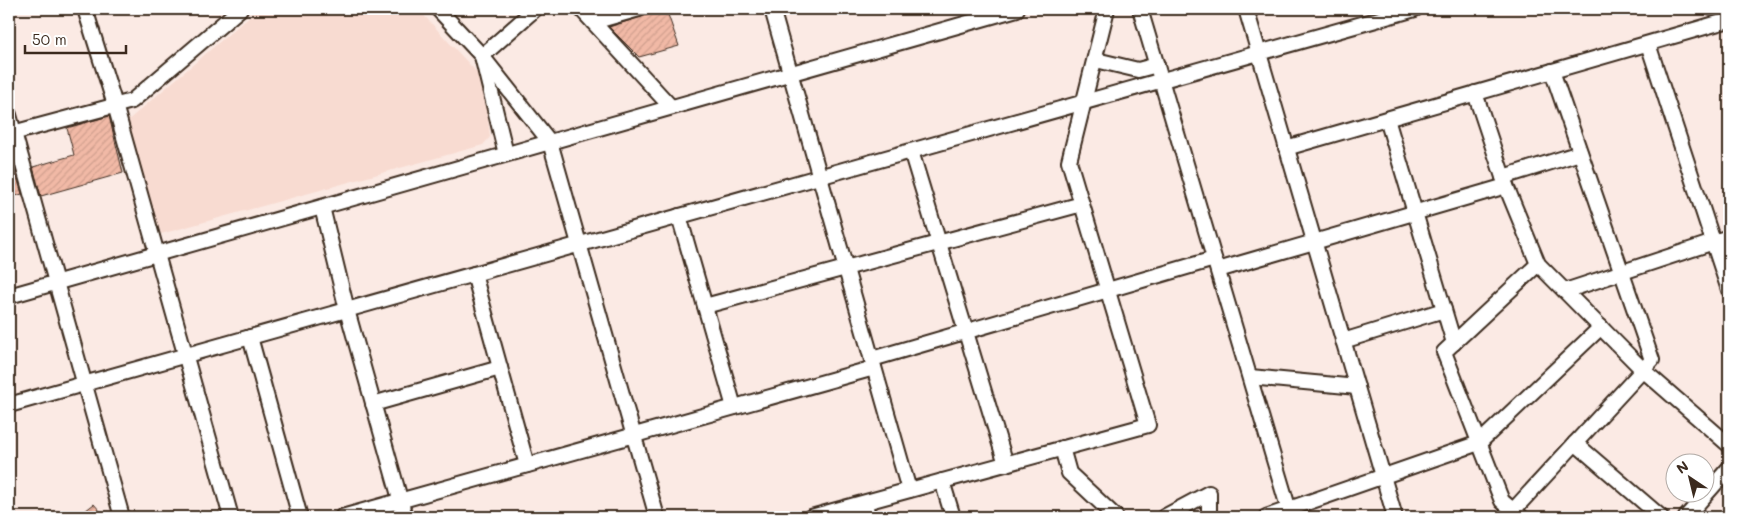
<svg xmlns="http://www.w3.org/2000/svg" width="1738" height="526" viewBox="0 0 1738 526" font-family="Mali,sans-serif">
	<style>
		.built { fill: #f8dbd1 }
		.building { fill: url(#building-hatch); stroke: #3b2a1e }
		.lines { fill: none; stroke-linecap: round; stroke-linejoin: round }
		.street-casing { stroke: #3b2a1e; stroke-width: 18 }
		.street { stroke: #fff; stroke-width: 14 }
	</style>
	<defs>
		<pattern id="building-hatch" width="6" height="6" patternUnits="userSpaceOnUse" patternTransform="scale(1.25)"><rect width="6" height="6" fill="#f1b9a6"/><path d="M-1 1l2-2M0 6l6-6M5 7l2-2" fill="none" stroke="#d09f8e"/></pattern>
	</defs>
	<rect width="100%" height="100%" fill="#fbeae4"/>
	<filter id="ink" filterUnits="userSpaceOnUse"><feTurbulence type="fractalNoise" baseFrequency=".02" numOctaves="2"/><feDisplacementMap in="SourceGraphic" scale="10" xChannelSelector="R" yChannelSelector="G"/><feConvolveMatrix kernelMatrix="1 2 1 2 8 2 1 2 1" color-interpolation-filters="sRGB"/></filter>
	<g filter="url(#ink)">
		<polygon class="built" points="258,9 418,9 484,80 490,137 483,145 161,234 126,122"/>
		<g class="building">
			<polygon points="666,9 679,46 639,57 609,27"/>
			<polygon points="109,116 123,173 41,196 33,167 74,155 67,128"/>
			<polygon points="9,150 22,194 9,198"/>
			<polygon points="94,504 105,517 77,517"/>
		</g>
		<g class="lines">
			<g class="street-casing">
				<g id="street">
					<polyline points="85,9 115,105 231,517"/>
					<polyline points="438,9 482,56 550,142 657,517"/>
					<polyline points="581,9 671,107"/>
					<polyline points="772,9 909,490"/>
					<polyline points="1140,9 1291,517"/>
					<polyline points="1246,9 1395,517"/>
					<polyline points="593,22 639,9"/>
					<polyline points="1648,44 1729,290"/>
					<polyline points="1096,60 1138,70 1157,65"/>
					<polyline points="1475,93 1506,186 1538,264 1643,370 1729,445"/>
					<polyline points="9,115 122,517"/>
					<polyline points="1387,119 1454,343"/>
					<polyline points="9,134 132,101 240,9"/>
					<polyline points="1286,148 1729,20"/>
					<polyline points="911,151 1006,464"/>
					<polyline points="506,154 482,56 535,9"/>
					<polyline points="1503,177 1580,153"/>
					<polyline points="322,207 347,310 405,517"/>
					<polyline points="679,216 734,407"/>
					<polyline points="1218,270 1506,186"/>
					<polyline points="474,274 527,465"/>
					<polyline points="1565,291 1729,237"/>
					<polyline points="9,296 1017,9"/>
					<polyline points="705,306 1082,204"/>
					<polyline points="250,337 300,517"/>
					<polyline points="1343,341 1444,310"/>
					<polyline points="872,359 1214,259"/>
					<polyline points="1250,377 1357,387"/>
					<polyline points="373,404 500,368"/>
					<polyline points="9,405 1415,9"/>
					<polyline points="1575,443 1661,517"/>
					<polyline points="1062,448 1069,473 1116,517"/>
					<polyline points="942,481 953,517"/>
					<polyline points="865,503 868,517"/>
					<polyline points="342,517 874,368"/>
					<polyline points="811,517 1148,425 1069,161 1107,9"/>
					<polyline points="1164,517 1209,493 1209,517"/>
					<polyline points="1266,517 1479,443 1601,327"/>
					<polyline points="1507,517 1652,360 1552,71"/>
					<polyline points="1521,517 1502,501 1444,352 1538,264"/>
					<polyline points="1686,517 1729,468"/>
				</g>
			</g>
			<use href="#street" class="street"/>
		</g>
	</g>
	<rect width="1738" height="526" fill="none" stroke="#fff" stroke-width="30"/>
	<rect x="15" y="15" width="1708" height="496" fill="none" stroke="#3b2a1e" stroke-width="2" filter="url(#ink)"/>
	<g transform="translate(1690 478) rotate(325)"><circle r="24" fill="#ffffff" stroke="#b1aaa5"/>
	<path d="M0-4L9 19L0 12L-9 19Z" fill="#3b2a1e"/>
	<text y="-8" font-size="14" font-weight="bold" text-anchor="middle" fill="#3b2a1e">N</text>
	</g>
	<path d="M25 45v8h101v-8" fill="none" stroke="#3b2a1e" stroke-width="2.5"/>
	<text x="32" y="45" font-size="15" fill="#3b2a1e" stroke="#ffffff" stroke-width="4" paint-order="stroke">50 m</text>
</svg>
